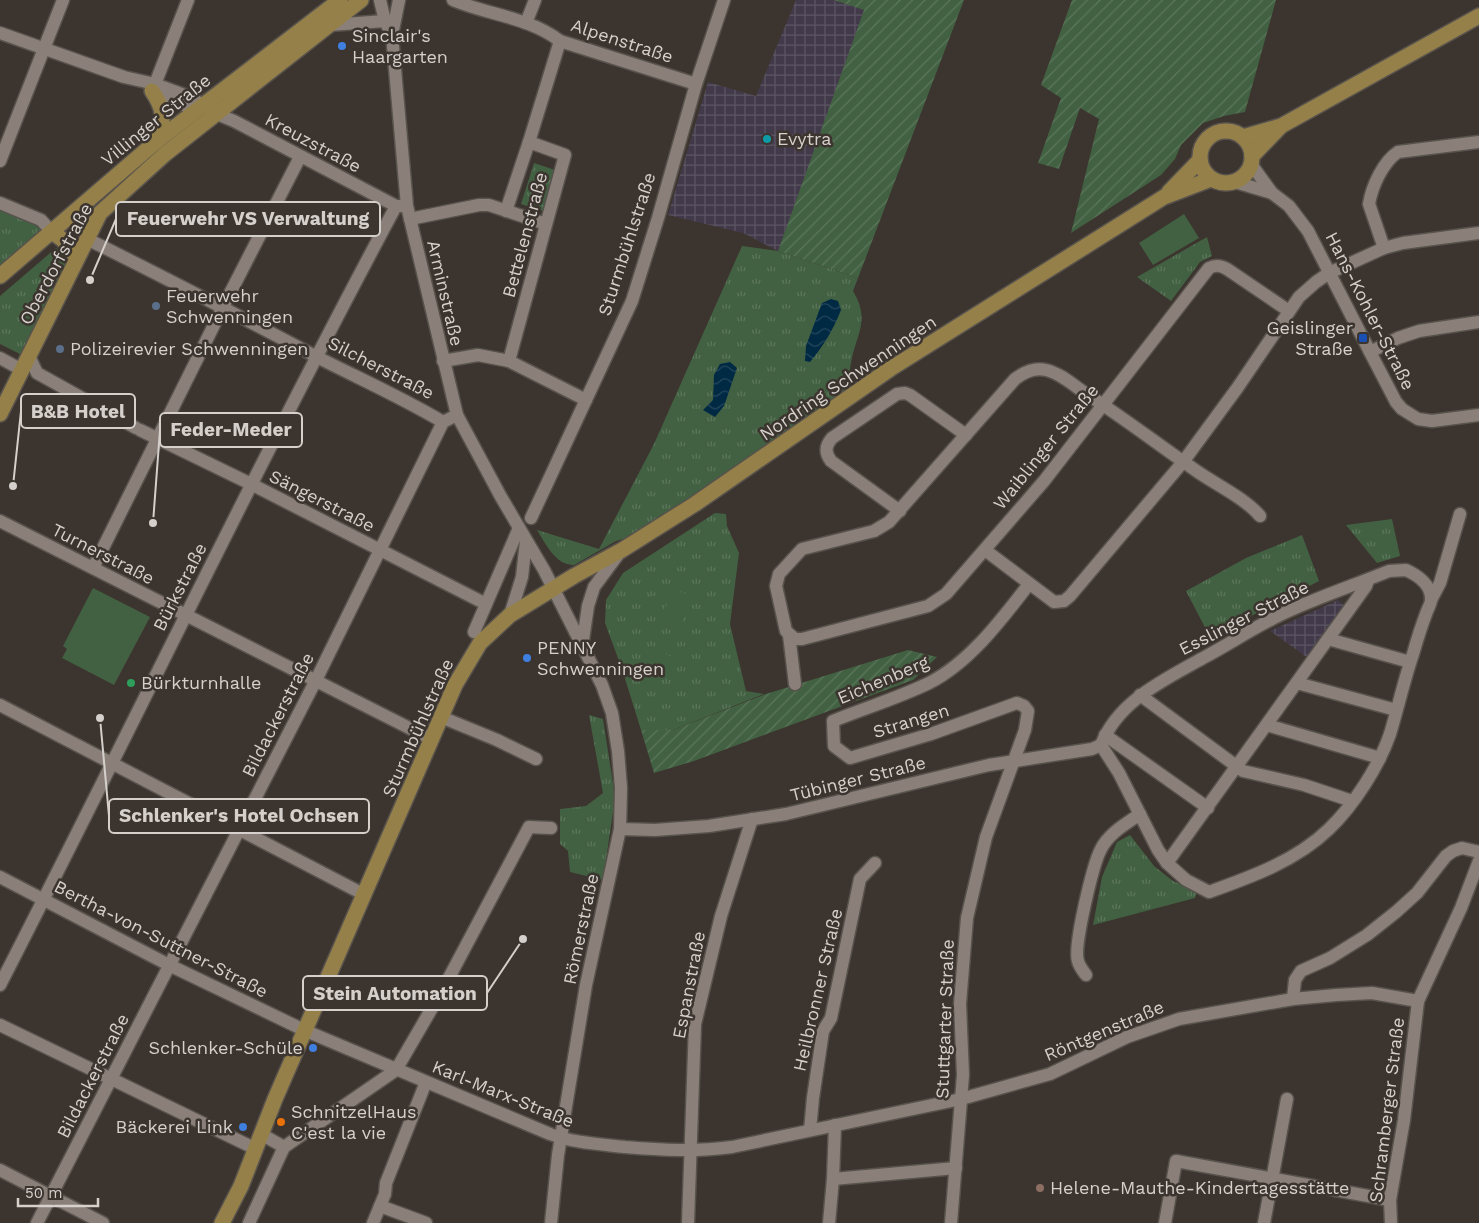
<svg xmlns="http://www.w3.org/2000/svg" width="1479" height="1223" viewBox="0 0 1479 1223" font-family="'Work Sans',sans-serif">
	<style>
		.industrial { fill: url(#industrial-grid) }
		.grass { fill: url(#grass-tufts) }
		.garden { fill: url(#garden-furrows) }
		.pitch { fill: #426142 }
		.water { fill: url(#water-waves) }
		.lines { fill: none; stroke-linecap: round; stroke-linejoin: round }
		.minor-casing { stroke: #58524d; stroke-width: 15 }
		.major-casing { stroke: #58524d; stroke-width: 18 }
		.minor { stroke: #8a8079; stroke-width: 12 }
		.major { stroke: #948048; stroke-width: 15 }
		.shop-dot { fill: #3f7fe0; stroke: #3c342e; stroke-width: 2 }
		.culture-dot { fill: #0f9aa8; stroke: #3c342e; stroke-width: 2 }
		.service-dot { fill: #5c6f8a; stroke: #3c342e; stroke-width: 2 }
		.transit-dot { fill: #1a4fb4; stroke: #3c342e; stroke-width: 2 }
		.leisure-dot { fill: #2e9e5b; stroke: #3c342e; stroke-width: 2 }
		.food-dot { fill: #e8710a; stroke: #3c342e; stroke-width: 2 }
		.education-dot { fill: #8d6e63; stroke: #3c342e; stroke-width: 2 }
		.labels { text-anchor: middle; stroke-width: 5; stroke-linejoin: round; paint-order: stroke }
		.poi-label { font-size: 18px; fill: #d5d0cc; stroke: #3c342e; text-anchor: start }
		.street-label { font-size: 18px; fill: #d5d0cc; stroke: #3c342e }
		.leader { fill: none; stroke: #d5d0cc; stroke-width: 2 }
		.callout-dot { fill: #d5d0cc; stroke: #3c342e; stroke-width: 2 }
		.callout { fill: #3c342e; stroke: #d5d0cc; stroke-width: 2 }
		.callout-label { font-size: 19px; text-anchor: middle; font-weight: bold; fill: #d5d0cc }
	</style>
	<defs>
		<pattern id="industrial-grid" width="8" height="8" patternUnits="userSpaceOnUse" patternTransform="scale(1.25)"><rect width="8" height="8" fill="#423a4a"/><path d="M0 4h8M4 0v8" fill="none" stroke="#5c5563"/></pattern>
		<pattern id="grass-tufts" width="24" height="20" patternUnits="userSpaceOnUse" patternTransform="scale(1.25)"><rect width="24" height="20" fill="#426142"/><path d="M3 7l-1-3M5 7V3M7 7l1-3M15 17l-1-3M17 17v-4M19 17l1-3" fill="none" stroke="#5c775c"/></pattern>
		<pattern id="garden-furrows" width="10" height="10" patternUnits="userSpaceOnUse" patternTransform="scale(1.25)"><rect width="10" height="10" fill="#426142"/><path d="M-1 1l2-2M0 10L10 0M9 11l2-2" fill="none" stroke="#5c775c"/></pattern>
		<pattern id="water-waves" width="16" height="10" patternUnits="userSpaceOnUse" patternTransform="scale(1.25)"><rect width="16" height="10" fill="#002943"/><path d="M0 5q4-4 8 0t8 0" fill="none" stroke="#24475d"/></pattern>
	</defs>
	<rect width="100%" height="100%" fill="#3c342e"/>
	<g class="industrial">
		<polygon points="796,0 834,0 865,10 778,251 743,233 668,215 708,82 756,96"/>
		<polygon points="1338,600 1345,606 1308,658 1270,631"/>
	</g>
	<g class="grass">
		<polygon points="534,163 558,171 546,212 521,204"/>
		<polygon points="0,210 44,228 0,267"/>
		<polygon points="1207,237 1212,256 1200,262 1171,301 1137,277"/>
		<path d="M742,246L778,251L858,278L853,291C871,321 856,333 851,363C849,371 850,381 849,390L730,472L630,537L616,541L574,565C555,565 546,544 537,530L599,549L654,444Z"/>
		<polygon points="56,248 70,256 22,355 0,344 0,296"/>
		<polygon points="715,513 726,514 727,526 739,553 730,624 746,691 764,694 673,730 641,730 622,669 605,623 606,600 623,573"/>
		<polygon points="1392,519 1400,556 1377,563 1346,525"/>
		<polygon points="1302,535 1319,581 1210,637 1186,591 1246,558"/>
		<polygon points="589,715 603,719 614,790 613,812 603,880 570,872 568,851 560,844 560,809 586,806 603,793"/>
		<polygon points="1130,835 1154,866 1173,881 1197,891 1195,898 1093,925 1102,877 1117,842"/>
	</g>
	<g class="garden">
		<polygon points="834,0 964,0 858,278 778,251 864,10"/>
		<polygon points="1072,0 1276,0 1245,112 1224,116 1203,123 1181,145 1175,159 1161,175 1071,233 1099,119 1080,108 1059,169 1038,163 1061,98 1041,85"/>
		<polygon points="908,650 937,657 913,680 694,761 654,773 641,730 673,730 766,694"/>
	</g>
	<g class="pitch">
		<polygon points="1184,214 1199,238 1153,265 1139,243"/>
		<polygon points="93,588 150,617 114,685 62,658 67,649 63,646"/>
		<polygon points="673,589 693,597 678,632 659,624"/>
		<polygon points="651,646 671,657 659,679 638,668"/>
	</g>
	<g class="water">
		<path d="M831,299L838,301L841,310C833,330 824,345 810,362L805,361L806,346L822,303Z"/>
		<polygon points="730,362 737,368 724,406 715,417 703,410 713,400 714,375 720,364"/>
	</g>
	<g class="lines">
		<g class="minor-casing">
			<g id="minor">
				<polyline points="380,0 385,21 392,35 407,206 457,415 501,497 544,570 602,685 612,713 618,751 621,788 620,829 586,985 558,1155 551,1223"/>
				<path d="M453,0C488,15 529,17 560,41L696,84"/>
				<polyline points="526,23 535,0"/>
				<polyline points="330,25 385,21"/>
				<polyline points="0,33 124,77 155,84 190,97 217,114 234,121 396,206 402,206"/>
				<polyline points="392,35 399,0"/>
				<polyline points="155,84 188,0"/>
				<polyline points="154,92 183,105 203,106"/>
				<polyline points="0,161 63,0"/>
				<polyline points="1251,164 1272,193 1289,206 1308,231 1370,352 1396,402 1402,409 1418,419 1432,421 1479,415"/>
				<polyline points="1235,182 1272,193"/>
				<polyline points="0,203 41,220 52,232"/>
				<polyline points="506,211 529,142"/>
				<polyline points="410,219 479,205 489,205 546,224"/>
				<path d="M87,239C164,277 239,316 315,356C358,378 401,397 443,422"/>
				<path d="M1384,248L1369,204C1372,186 1383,162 1398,152L1479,142"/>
				<polyline points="1370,352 1398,338 1419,331 1479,322"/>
				<polyline points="29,356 37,373 136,428"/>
				<polyline points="0,358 22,370"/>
				<polyline points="443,361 478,355 509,361 586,400"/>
				<polyline points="509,361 565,155 529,142 560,41"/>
				<polyline points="140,430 251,484 486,604"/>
				<path d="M900,511L831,461C824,452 826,445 832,438L897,394L905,393L910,395L966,435"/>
				<path d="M1260,516C1246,499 1217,485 1198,472C1160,446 1124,418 1085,393C1073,385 1060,373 1046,370C1034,367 1024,372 1015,379L889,522L874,531L802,549L779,574L776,586L786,631L795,639H802L928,606L946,594L1044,481L1209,268C1215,265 1220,265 1227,269L1289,311"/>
				<polyline points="531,518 632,301 658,218 696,84 724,0"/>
				<polyline points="0,521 431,739"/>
				<polyline points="985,550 1054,602 1064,601 1070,596 1183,462 1238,387 1299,297 1316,282 1329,273 1384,248 1403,243 1479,233"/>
				<polyline points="93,568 223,307 300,157"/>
				<path d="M1406,570C1417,575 1432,585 1431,600C1431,604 1427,610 1426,614C1421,627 1417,640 1413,654C1404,680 1398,708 1390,734C1379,766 1354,805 1329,829C1296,861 1251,877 1209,892L1186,880L1167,863L1158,850L1119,773L1101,745C1118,701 1164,680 1203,658C1233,642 1262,622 1293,609C1325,595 1357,584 1389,571Z"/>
				<polyline points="1431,600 1440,583 1460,514"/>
				<polyline points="510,615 522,577 526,541"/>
				<polyline points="474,632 519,528"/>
				<polyline points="789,635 795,684"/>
				<polyline points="1328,639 1410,662"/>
				<polyline points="582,647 588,606 594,587 620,552"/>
				<polyline points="1297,683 1396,710"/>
				<polyline points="1140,695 1243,771 1304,785 1352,801"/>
				<polyline points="0,705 365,895"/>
				<polyline points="441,717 497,740 536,759"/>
				<polyline points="1267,725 1380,758"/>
				<polyline points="1105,735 1208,808"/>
				<polyline points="620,829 655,830 709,826 786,814 989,765 1092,749 1101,745"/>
				<polyline points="1167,863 1366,586 1368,580"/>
				<path d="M0,877L169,965L306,1031L550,1134C574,1143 599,1144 625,1147C661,1150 696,1152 732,1147L961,1099L1050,1074L1127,1037L1179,1019L1293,999L1336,995L1372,993L1418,1001"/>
				<path d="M1086,975C1083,971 1079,966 1078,961C1073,947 1093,864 1101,849C1109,833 1126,824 1140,814"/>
				<path d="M0,985C133,726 258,463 396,206"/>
				<polyline points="1293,999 1295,980 1301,971 1330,958 1367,935 1396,912 1417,893 1446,856 1453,851 1462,848 1479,852"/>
				<polyline points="0,1025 256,1149"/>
				<polyline points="810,1130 813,1098 823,1031 831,1018 860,879 875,863"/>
				<polyline points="284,1147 396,1070 443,989 529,827 551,828"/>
				<polyline points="0,1170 103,1223"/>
				<polyline points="833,1179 956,1168"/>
				<polyline points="380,1206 426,1223"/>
				<polyline points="37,1223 316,680 443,422 457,415"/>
				<polyline points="249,1223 284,1147 261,1134"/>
				<polyline points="373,1223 385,1194 386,1183 426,1082"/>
				<polyline points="688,1223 695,1024 721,916 752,819"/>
				<polyline points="829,1223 833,1179 835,1125"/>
				<path d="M951,1223L963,1075L960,1004L967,918L986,837L1025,730L1028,711L1024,706L1017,703L931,734L850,758L834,746L833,721C865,708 898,698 929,683C970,662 1002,619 1029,584"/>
				<polyline points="1165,1223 1176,1161 1390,1200"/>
				<polyline points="1264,1223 1287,1099"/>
				<polyline points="1391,1223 1390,1200 1404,1120 1418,1001 1461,908 1479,861"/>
			</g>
		</g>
		<g class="major-casing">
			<g id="major">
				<path d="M152,91C165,110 164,118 158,140"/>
				<circle cx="1226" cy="157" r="26"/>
				<polyline points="1243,137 1281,126 1479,16"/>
				<polyline points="1252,156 1280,127"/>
				<polyline points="1169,192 1200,160"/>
				<polyline points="52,232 63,240 77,258"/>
				<polyline points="0,276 158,140 340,0"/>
				<polyline points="0,414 100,213 165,154 361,0"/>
				<polyline points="222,1223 241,1186 275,1099 455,685 480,643 510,615 574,576 622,550 695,504 890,369 1164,197 1211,179"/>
			</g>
		</g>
		<use href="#minor" class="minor"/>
		<use href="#major" class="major"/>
	</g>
	<g class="shop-dot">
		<circle cx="342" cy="46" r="5"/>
		<circle cx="527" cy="658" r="5"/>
		<circle cx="313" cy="1048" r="5"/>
		<circle cx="243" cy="1127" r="5"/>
	</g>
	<circle class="culture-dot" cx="767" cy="139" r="5"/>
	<g class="service-dot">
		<circle cx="156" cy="306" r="5"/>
		<circle cx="60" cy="349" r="5"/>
	</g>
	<rect class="transit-dot" x="1358" y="333" width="10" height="10" rx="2.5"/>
	<circle class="leisure-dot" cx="131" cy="683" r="5"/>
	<circle class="food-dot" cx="281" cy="1122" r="5"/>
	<circle class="education-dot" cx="1040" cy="1188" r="5"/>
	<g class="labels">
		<g class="poi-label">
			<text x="352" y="42">Sinclair's<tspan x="352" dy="21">Haargarten</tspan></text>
			<text x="777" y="145">Evytra</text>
			<text x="166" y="302">Feuerwehr<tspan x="166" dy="21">Schwenningen</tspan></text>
			<text x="1353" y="334" text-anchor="end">Geislinger<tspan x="1353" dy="21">Straße</tspan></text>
			<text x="70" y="355">Polizeirevier Schwenningen</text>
			<text x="537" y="654">PENNY<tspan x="537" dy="21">Schwenningen</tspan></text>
			<text x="141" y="689">Bürkturnhalle</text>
			<text x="303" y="1054" text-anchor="end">Schlenker-Schüle</text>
			<text x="291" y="1118">SchnitzelHaus<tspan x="291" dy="21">C'est la vie</tspan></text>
			<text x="233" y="1133" text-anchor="end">Bäckerei Link</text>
			<text x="1050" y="1194">Helene-Mauthe-Kindertagesstätte</text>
		</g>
		<g class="street-label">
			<text transform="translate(622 41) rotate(18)" y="6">Alpenstraße</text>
			<text transform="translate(156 120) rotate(-39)" y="6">Villinger Straße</text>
			<text transform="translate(313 143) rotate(28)" y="6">Kreuzstraße</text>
			<text transform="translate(525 235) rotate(-75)" y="6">Bettelenstraße</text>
			<text transform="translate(627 244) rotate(-72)" y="6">Sturmbühlstraße</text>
			<text transform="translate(56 264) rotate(-62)" y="6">Oberdorfstraße</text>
			<text transform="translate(445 293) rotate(77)" y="6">Arminstraße</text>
			<text transform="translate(1370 311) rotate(63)" y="6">Hans-Kohler-Straße</text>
			<text transform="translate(381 368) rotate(27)" y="6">Silcherstraße</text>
			<text transform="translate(848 378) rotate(-34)" y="6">Nordring Schwenningen</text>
			<text transform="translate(1046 447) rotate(-51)" y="6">Waiblinger Straße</text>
			<text transform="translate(322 501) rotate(27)" y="6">Sängerstraße</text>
			<text transform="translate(103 554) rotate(27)" y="6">Turnerstraße</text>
			<text transform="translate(180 587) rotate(-63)" y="6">Bürkstraße</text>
			<text transform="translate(1244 618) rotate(-27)" y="6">Esslinger Straße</text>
			<text transform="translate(883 680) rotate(-23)" y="6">Eichenberg</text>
			<text transform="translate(278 715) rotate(-63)" y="6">Bildackerstraße</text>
			<text transform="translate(911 721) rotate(-17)" y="6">Strangen</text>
			<text transform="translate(418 728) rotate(-66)" y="6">Sturmbühlstraße</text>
			<text transform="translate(858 779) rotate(-14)" y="6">Tübinger Straße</text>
			<text transform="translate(581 929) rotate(-78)" y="6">Römerstraße</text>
			<text transform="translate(161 939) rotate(27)" y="6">Bertha-von-Suttner-Straße</text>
			<text transform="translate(689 985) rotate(-79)" y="6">Espanstraße</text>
			<text transform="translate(818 990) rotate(-77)" y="6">Heilbronner Straße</text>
			<text transform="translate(945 1019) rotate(-88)" y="6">Stuttgarter Straße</text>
			<text transform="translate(1104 1031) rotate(-23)" y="6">Röntgenstraße</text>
			<text transform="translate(93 1076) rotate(-63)" y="6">Bildackerstraße</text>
			<text transform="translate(503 1094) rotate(22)" y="6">Karl-Marx-Straße</text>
			<text transform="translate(1387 1110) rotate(-83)" y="6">Schramberger Straße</text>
		</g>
	</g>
	<path class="leader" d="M90 280L116 219M13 486L21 411M153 523L160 430M100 718L109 816M523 939L487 993"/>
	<g class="callout-dot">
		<circle cx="90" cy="280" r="5"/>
		<circle cx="13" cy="486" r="5"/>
		<circle cx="153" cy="523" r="5"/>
		<circle cx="100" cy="718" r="5"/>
		<circle cx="523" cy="939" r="5"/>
	</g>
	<g class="callout">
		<rect x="116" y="202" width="264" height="34" rx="5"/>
		<rect x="21" y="394" width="114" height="34" rx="5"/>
		<rect x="160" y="413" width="142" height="34" rx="5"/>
		<rect x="109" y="799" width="260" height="34" rx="5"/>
		<rect x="303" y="976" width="184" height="34" rx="5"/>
	</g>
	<g class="callout-label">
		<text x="248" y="225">Feuerwehr VS Verwaltung</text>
		<text x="78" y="418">B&amp;B Hotel</text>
		<text x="231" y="436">Feder-Meder</text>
		<text x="239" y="822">Schlenker's Hotel Ochsen</text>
		<text x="395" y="1000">Stein Automation</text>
	</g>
	<path d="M18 1198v8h80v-8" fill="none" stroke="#d5d0cc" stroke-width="2.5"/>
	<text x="25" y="1198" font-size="15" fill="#d5d0cc" stroke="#3c342e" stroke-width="4" paint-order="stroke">50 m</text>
</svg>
